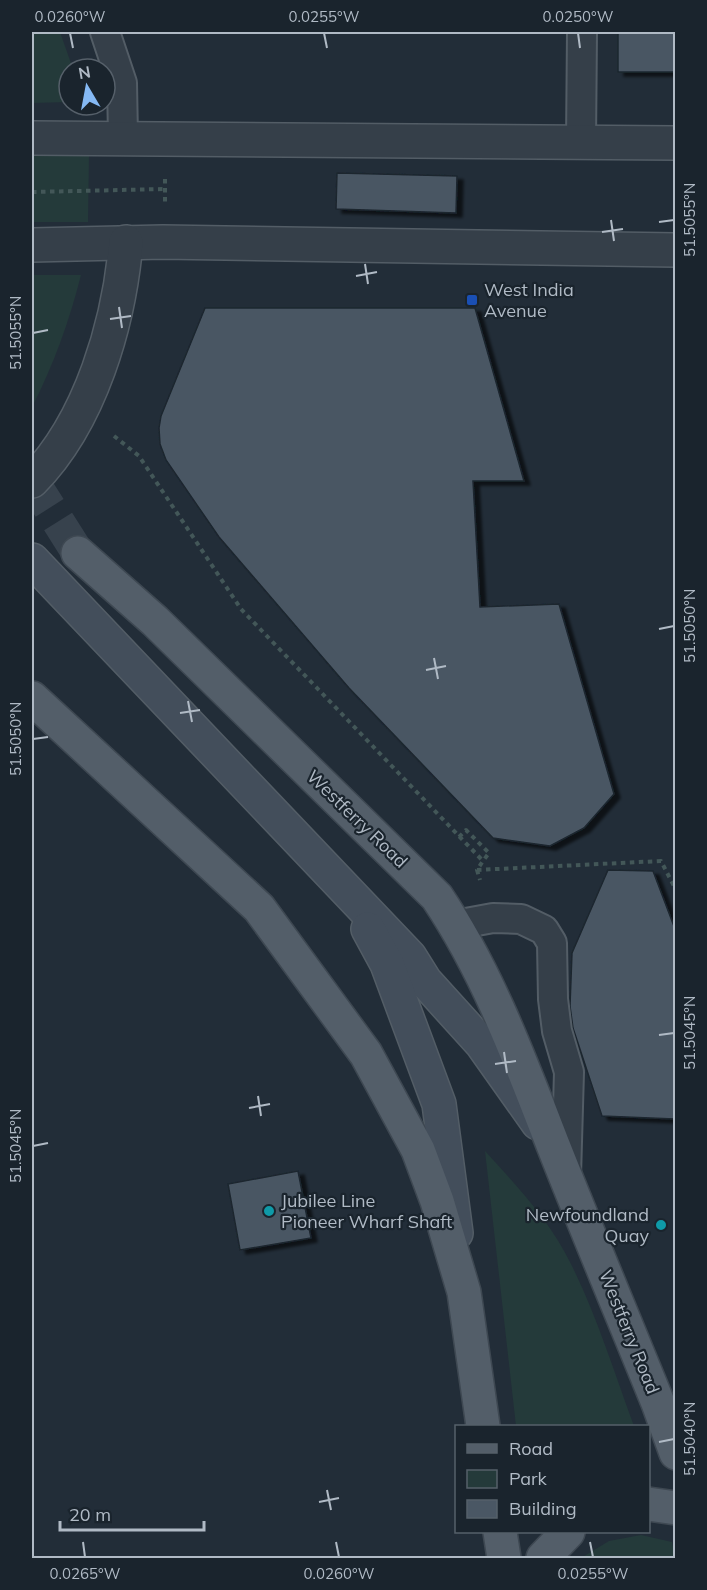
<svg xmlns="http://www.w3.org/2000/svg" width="707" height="1590" viewBox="0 0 707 1590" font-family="Mulish,sans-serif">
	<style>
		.green { fill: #243a3a }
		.building { fill: #4a5764; stroke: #1c262f; stroke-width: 1.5; filter: url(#shadow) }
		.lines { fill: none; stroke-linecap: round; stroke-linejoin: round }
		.primary-tunnel { stroke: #37424d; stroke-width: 33; stroke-dasharray: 33 16; stroke-linecap: butt }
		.lane-casing { stroke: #535d66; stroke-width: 32 }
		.street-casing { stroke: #535d66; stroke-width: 36 }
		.secondary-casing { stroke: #535d66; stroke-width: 36 }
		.primary-casing { stroke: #3e4852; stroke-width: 36 }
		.path { stroke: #435758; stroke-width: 4; stroke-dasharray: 4.5 4.5; stroke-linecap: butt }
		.lane { stroke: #353f49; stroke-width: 28 }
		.street { stroke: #353f49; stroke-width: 33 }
		.secondary { stroke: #434e5b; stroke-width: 33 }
		.primary { stroke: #535e69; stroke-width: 33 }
		.ticks { fill: none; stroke: #b0bac5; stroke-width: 2 }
		.transit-dot { fill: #1a4fb4; stroke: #1a242d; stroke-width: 2 }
		.culture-dot { fill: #0f9aa8; stroke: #1a242d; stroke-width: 2 }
		.labels { text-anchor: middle; stroke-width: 4.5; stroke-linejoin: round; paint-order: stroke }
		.poi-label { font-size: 18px; fill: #b0bac5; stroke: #1a242d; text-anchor: start }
		.street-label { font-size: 18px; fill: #b0bac5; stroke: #1a242d }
		.neatline { fill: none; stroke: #b0bac5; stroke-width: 2 }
		.ticks-label { font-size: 15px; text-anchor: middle; fill: #b0bac5 }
	</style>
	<defs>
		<filter id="shadow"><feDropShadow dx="6" dy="4" stdDeviation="1.5" flood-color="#0009"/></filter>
	</defs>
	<rect width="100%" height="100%" fill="#222d38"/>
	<g class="green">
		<polygon points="32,32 60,32 73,69 69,69 69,102 32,103"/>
		<polygon points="32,155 89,155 88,222 32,222"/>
		<path d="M32,275H81C69,322 54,364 32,407Z"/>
		<path d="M485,1151C517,1186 550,1221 571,1264C597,1316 614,1372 634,1426H516Z"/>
		<polygon points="641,1535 672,1542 675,1558 581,1558 609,1541"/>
	</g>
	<g class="building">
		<rect x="618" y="32" width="57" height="40"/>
		<polygon points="337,173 457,176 456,213 336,209"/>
		<polygon points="205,308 475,308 524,481 473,481 480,607 559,604 614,794 584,828 550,846 493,838 349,688 219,537 166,460 160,444 159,428 161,416"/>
		<polygon points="608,870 653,871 675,929 675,1119 602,1116 573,1028 570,1006 572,953"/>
		<polygon points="298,1171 311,1238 240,1250 228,1184"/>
	</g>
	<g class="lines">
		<polyline class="primary-tunnel" points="32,480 78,553"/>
		<g class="lane-casing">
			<g id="lane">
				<polyline points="105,32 122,83 123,137"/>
				<polyline points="581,142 582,32"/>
				<polyline points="455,925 493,918 521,919 544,930 552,943 553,999 557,1031 569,1072 566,1176"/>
			</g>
		</g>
		<g class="street-casing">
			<g id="street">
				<polyline points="32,138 676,143"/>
				<polyline points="32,245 163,242 676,250"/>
				<path d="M32,481C91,421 119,323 126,242"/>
			</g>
		</g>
		<g class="secondary-casing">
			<g id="secondary">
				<polyline points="32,560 410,957 425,981 482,1044 538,1123"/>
				<polyline points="368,929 387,964 439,1104 456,1233"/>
			</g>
		</g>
		<g class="primary-casing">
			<g id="primary">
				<path d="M78,553L155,621L437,897C488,973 520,1060 553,1145C587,1231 623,1317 658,1403L676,1453"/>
				<polyline points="32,698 259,908 366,1054 418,1150 437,1201 464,1292 483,1426"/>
				<polyline points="648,1504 676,1508"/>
				<polyline points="500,1532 504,1558"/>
				<polyline points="543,1558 568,1532"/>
			</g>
		</g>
		<g class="path">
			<polyline points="165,179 165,202"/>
			<polyline points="32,192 165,189"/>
			<polyline points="114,436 139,456 241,609 483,861 477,870 480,880"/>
			<polyline points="459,837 466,830 489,853 483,861"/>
			<polyline points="477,870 661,861 676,890"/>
		</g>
		<use href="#lane" class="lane"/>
		<use href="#street" class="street"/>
		<use href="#secondary" class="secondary"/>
		<use href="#primary" class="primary"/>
	</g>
	<path class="ticks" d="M70,33L73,48M324,33L327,48M578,33L580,48M611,220L614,241M659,222L674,220M602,232L623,229M365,264L368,284M356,276L377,272M119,307L122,328M110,319L131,316M33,333L48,330M659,629L674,626M434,658L438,679M426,670L446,666M188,701L192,722M180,713L200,710M33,739L48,737M659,1035L674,1033M504,1052L507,1073M495,1064L516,1061M258,1096L261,1116M249,1108L270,1104M33,1146L48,1143M659,1442L674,1439M327,1490L331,1510M319,1502L339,1498M83,1542L85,1557M336,1542L339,1557M590,1542L593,1557"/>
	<rect class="transit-dot" x="466" y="294" width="12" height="12" rx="3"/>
	<g class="culture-dot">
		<circle cx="269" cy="1211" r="6"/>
		<circle cx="661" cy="1225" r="6"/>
	</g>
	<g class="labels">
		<g class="poi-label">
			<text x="484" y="296">West India<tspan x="484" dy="21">Avenue</tspan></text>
			<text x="281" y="1207">Jubilee Line<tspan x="281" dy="21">Pioneer Wharf Shaft</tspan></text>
			<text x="649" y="1221" text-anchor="end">Newfoundland<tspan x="649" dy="21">Quay</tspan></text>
		</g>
		<g class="street-label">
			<text transform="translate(357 819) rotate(44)" y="6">Westferry Road</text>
			<text transform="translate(629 1332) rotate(68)" y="6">Westferry Road</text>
		</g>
	</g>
	<rect width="707" height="1590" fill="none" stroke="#1a242d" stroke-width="66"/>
	<rect x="455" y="1425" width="195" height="108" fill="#1a242d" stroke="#56606a" stroke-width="1.5"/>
	<rect x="467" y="1444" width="30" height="9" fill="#535e69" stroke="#56606a" stroke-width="1.5"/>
	<text x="509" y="1455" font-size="18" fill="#b0bac5">Road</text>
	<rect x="467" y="1470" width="30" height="18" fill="#243a3a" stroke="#56606a" stroke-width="1.5"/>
	<text x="509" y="1485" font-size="18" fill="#b0bac5">Park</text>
	<rect x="467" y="1500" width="30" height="18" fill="#4a5764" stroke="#56606a" stroke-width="1.5"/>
	<text x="509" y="1515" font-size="18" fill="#b0bac5">Building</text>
	<g transform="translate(87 87) rotate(350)"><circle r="28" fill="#1a242d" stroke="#56606a" stroke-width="1.5"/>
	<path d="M0-4.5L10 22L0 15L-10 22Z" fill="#85b9f4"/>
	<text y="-9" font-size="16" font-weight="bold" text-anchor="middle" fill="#b0bac5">N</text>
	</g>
	<path d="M60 1521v9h144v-9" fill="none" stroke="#b0bac5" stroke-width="3"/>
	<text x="69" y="1521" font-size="18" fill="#b0bac5" stroke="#1a242d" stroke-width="4.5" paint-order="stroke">20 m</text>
	<rect x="33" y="33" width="641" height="1524" class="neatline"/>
	<g class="ticks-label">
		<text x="70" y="22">0.0260°W</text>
		<text x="324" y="22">0.0255°W</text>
		<text x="578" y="22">0.0250°W</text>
		<text transform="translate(690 220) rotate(-90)" y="5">51.5055°N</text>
		<text transform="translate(16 333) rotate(-90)" y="5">51.5055°N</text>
		<text transform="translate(690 626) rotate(-90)" y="5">51.5050°N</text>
		<text transform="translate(16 739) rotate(-90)" y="5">51.5050°N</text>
		<text transform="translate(690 1033) rotate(-90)" y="5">51.5045°N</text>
		<text transform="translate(16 1146) rotate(-90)" y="5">51.5045°N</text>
		<text transform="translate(690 1439) rotate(-90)" y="5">51.5040°N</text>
		<text x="85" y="1579">0.0265°W</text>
		<text x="339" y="1579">0.0260°W</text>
		<text x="593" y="1579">0.0255°W</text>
	</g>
</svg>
